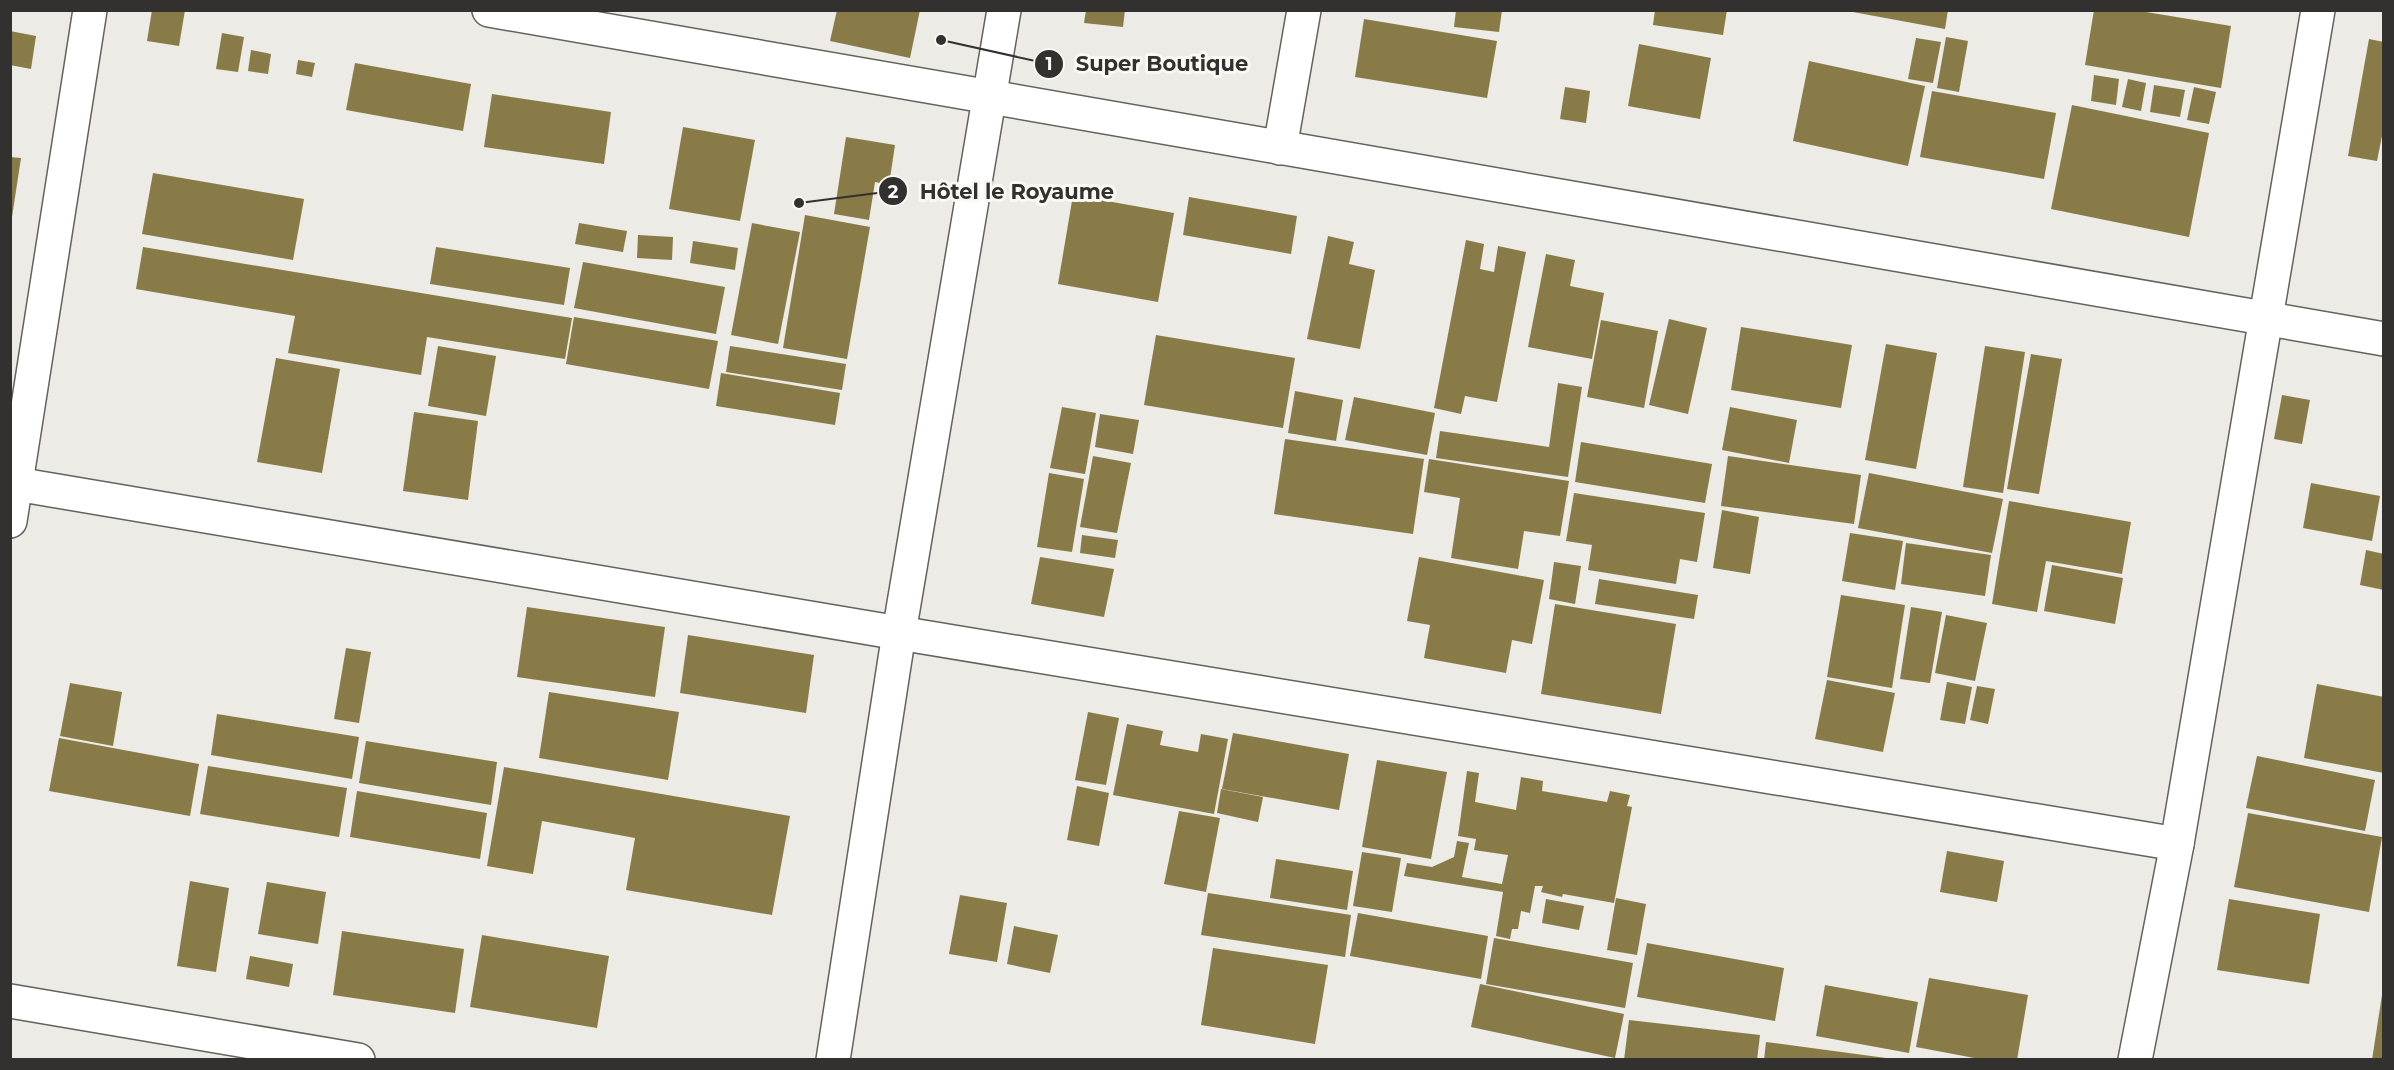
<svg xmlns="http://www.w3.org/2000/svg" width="2394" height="1070" viewBox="0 0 2394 1070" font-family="Montserrat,sans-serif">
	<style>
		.building { fill: #887b47 }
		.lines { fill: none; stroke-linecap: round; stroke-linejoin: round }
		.minor-casing { stroke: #63625d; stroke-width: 36 }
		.minor { stroke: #fff; stroke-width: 33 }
		.leader { fill: none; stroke: #32312f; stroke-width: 2 }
		.callout-dot { fill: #32312f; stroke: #faf8f2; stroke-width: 2 }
		.mark-label { font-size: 18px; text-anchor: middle; font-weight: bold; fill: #fff }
		.callout-label { font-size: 21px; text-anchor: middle; font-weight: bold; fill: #32312f; stroke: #faf8f2; stroke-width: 6; stroke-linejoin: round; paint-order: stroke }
	</style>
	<rect width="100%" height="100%" fill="#ecebe5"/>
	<g class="building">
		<polygon points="152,10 185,10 179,46 147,41"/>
		<polygon points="837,10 920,10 910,58 830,41"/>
		<polygon points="1086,10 1125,10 1123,27 1084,23"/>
		<polygon points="1456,10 1502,10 1499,32 1454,27"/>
		<polygon points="1655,10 1727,10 1723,35 1653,25"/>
		<polygon points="1842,10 1948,10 1945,29"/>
		<polygon points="2094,10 2134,10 2231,26 2221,88 2085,65"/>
		<polygon points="1364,19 1497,41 1487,98 1355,77"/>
		<polygon points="10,31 36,36 31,69 10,65"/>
		<polygon points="222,33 244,37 238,72 216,69"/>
		<polygon points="1946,37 1968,41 1959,92 1937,88"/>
		<polygon points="1916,38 1941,42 1933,83 1908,79"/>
		<polygon points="2369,39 2384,42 2384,126 2377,161 2348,156"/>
		<polygon points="1639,44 1711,58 1700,119 1628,106"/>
		<polygon points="251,50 271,54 268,74 248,71"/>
		<polygon points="298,60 315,63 312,77 296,74"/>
		<polygon points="1809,61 1925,86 1908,166 1793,141"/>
		<polygon points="355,63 471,84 463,131 346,110"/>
		<polygon points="2094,75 2119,79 2116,105 2091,101"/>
		<polygon points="2128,79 2146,83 2141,111 2122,107"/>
		<polygon points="2154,85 2185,90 2180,117 2150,112"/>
		<polygon points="1565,87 1590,91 1586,123 1560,119"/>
		<polygon points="2194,87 2216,92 2209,124 2187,120"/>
		<polygon points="1932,91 2056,113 2044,179 1920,157"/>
		<polygon points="492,94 611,112 604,164 484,147"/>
		<polygon points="2072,105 2209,133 2189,237 2051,209"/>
		<polygon points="683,127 755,140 740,221 669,209"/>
		<polygon points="846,137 895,145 889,185 875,182 869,220 834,214"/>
		<polygon points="10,157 21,158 12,217 10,216"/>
		<polygon points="153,173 304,199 293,260 142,234"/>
		<polygon points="1073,195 1174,213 1158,302 1058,284"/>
		<polygon points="1189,197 1297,216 1291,254 1183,235"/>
		<polygon points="805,215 870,227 847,359 783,348"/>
		<polygon points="579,223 627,231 623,252 575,244"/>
		<polygon points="752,223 800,232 778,344 731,335"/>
		<polygon points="638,235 673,237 672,260 637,258"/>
		<polygon points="1328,236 1354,242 1349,264 1375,270 1360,349 1307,339"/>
		<polygon points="1466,240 1484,244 1480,269 1494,272 1498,246 1526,252 1497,402 1465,396 1461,414 1434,408"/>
		<polygon points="693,241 738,248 735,270 690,263"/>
		<polygon points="143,247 572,318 565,359 427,337 421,375 288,353 295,316 136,289"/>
		<polygon points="436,247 570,268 564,305 430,284"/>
		<polygon points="1546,254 1575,260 1570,286 1604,293 1592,359 1528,347"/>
		<polygon points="583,262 725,287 716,334 574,308"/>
		<polygon points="574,317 718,341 709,389 566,364"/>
		<polygon points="1669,319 1707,328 1688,414 1649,405"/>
		<polygon points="1601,320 1658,331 1644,408 1587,397"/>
		<polygon points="1741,327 1852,345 1841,408 1731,390"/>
		<polygon points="1156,335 1295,358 1283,428 1144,405"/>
		<polygon points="1886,344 1937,353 1916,469 1865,460"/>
		<polygon points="438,346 496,356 486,416 428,406"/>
		<polygon points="730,346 846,364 842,390 726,372"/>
		<polygon points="1985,346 2025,352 2003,493 1963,487"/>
		<polygon points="2031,354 2062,359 2039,494 2007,489"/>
		<polygon points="276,358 340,369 322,473 257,462"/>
		<polygon points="721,373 840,393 835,425 716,406"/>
		<polygon points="1558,383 1582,387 1568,477 1436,458 1440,431 1549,447"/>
		<polygon points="1295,391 1343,400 1336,441 1288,433"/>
		<polygon points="2282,395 2310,400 2302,444 2274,439"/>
		<polygon points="1354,397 1435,413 1427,455 1345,440"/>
		<polygon points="1062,407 1096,413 1085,474 1050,468"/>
		<polygon points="1730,407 1797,420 1789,463 1722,450"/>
		<polygon points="414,412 478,421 468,500 403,491"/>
		<polygon points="1100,414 1139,420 1133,454 1095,447"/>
		<polygon points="1285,439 1424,459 1413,534 1274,514"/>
		<polygon points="1581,442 1712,464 1705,503 1575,482"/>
		<polygon points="1093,456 1131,463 1117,533 1080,527"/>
		<polygon points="1728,456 1861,475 1854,524 1721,506"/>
		<polygon points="1429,459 1569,481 1560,536 1524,531 1518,569 1451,558 1460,498 1424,492"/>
		<polygon points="1049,473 1084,479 1072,552 1037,547"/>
		<polygon points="1869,473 2003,499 1992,553 1858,528"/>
		<polygon points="2311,483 2380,496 2372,541 2303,528"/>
		<polygon points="1574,493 1705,513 1697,562 1680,559 1676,584 1588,570 1592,545 1566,541"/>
		<polygon points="2009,501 2131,522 2122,574 2046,561 2037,612 1992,604"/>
		<polygon points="1722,510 1759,517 1750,574 1713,568"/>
		<polygon points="1850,533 1903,541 1895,590 1842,581"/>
		<polygon points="1082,535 1118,540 1115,558 1080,553"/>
		<polygon points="1906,543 1991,555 1985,596 1901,584"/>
		<polygon points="2366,550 2384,554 2384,590 2360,585"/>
		<polygon points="1040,557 1114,569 1104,617 1031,604"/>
		<polygon points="1419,557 1544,580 1532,644 1512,640 1506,673 1424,658 1430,625 1407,621"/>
		<polygon points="1554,562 1581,566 1575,604 1549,599"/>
		<polygon points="2052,565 2123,578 2115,624 2044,611"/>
		<polygon points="1599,579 1698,595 1694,619 1595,604"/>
		<polygon points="1841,595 1905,605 1892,688 1827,677"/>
		<polygon points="1555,604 1676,624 1661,714 1541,694"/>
		<polygon points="527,607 665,627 655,697 517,677"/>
		<polygon points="1911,607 1942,612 1930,683 1900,679"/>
		<polygon points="1946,615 1987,623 1975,681 1935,673"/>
		<polygon points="688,635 814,655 806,713 680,693"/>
		<polygon points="346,648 371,652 359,723 334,719"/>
		<polygon points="1827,680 1895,693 1883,752 1815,739"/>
		<polygon points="1947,682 1972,687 1965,724 1940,720"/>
		<polygon points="70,683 122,692 113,746 60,736"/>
		<polygon points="2317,684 2384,697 2384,773 2304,758"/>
		<polygon points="1977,686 1995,689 1988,724 1970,720"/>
		<polygon points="549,692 679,712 668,780 539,758"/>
		<polygon points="1088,712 1119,718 1106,785 1075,780"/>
		<polygon points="217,714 359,737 352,779 211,755"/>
		<polygon points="1127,724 1163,731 1160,745 1198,752 1201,734 1228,739 1214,814 1113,795"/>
		<polygon points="1233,733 1349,754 1339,810 1222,789"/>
		<polygon points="59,738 199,764 190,816 49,791"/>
		<polygon points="366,741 497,762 491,805 359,783"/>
		<polygon points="2257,756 2375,780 2365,831 2246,808"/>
		<polygon points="1377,760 1447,772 1431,859 1362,847"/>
		<polygon points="208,766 347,788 339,837 200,814"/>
		<polygon points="504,767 790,816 772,915 626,890 635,838 542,821 533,874 487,866"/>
		<polygon points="1467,771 1479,773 1475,802 1516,810 1521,777 1543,781 1542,791 1607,802 1610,791 1630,795 1627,806 1632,807 1614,903 1563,894 1562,897 1541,892 1543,886 1535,886 1530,913 1521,911 1518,929 1512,929 1510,939 1496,936 1503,892 1404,876 1407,863 1432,867 1454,857 1457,841 1469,843 1462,877 1502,884 1508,855 1474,850 1476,839 1458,836"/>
		<polygon points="1077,786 1109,793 1099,846 1067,840"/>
		<polygon points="1221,789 1263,797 1258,822 1217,813"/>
		<polygon points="357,791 487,813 480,859 350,837"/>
		<polygon points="1179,811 1220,818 1206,892 1164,884"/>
		<polygon points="2248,813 2382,837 2369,912 2234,887"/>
		<polygon points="1947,851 2004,861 1997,902 1940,892"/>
		<polygon points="1362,852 1401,858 1392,912 1353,906"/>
		<polygon points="1276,859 1353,871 1347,910 1270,898"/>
		<polygon points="190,881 229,888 216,972 177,966"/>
		<polygon points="267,882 326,892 318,944 258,934"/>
		<polygon points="1208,893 1351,915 1345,957 1201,935"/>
		<polygon points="960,895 1007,903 997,962 949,954"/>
		<polygon points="1616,898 1646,904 1637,955 1607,950"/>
		<polygon points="1546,899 1584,906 1579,930 1542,923"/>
		<polygon points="2229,899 2320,914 2309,984 2217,970"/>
		<polygon points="1358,913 1488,936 1481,979 1350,956"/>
		<polygon points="1014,926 1058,935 1050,973 1007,964"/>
		<polygon points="342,931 464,949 455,1013 333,995"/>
		<polygon points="482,935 609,956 597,1028 470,1007"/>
		<polygon points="1494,938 1633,963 1625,1008 1486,984"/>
		<polygon points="1647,943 1784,968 1775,1021 1637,997"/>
		<polygon points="1213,948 1328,965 1315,1044 1201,1025"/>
		<polygon points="250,956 293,964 289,987 246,979"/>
		<polygon points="1929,978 2028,995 2017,1060 1985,1060 1916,1047"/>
		<polygon points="1480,984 1624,1014 1615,1058 1471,1027"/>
		<polygon points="1825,985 1918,1002 1909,1053 1816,1036"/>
		<polygon points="2382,995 2384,1060 2372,1060"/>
		<polygon points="1629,1020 1760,1035 1757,1060 1624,1060"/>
		<polygon points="1766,1042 1886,1058 1886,1060 1764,1060"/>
	</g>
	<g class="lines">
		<g class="minor-casing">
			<g id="minor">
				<polyline points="489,10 2384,339"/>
				<polyline points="1280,148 1304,10"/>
				<polyline points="10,483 899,633 2177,844"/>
				<polyline points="10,521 90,10"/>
				<polyline points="10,1001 358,1060"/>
				<polyline points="833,1060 899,633 1004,10"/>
				<polyline points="2135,1060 2177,844 2318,10"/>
			</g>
		</g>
		<use href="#minor" class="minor"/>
	</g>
	<path class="leader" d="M941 40L1049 64M799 203L893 191"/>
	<g class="callout-dot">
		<circle cx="941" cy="40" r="6"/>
		<circle cx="799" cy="203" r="6"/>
		<circle cx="1049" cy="64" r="15"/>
		<circle cx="893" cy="191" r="15"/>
	</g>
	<g class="mark-label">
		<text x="1049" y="70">1</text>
		<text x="893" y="198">2</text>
	</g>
	<g class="callout-label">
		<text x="1162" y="71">Super Boutique</text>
		<text x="1017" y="199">Hôtel le Royaume</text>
	</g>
	<rect width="2394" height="1070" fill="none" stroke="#32312f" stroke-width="24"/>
</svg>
